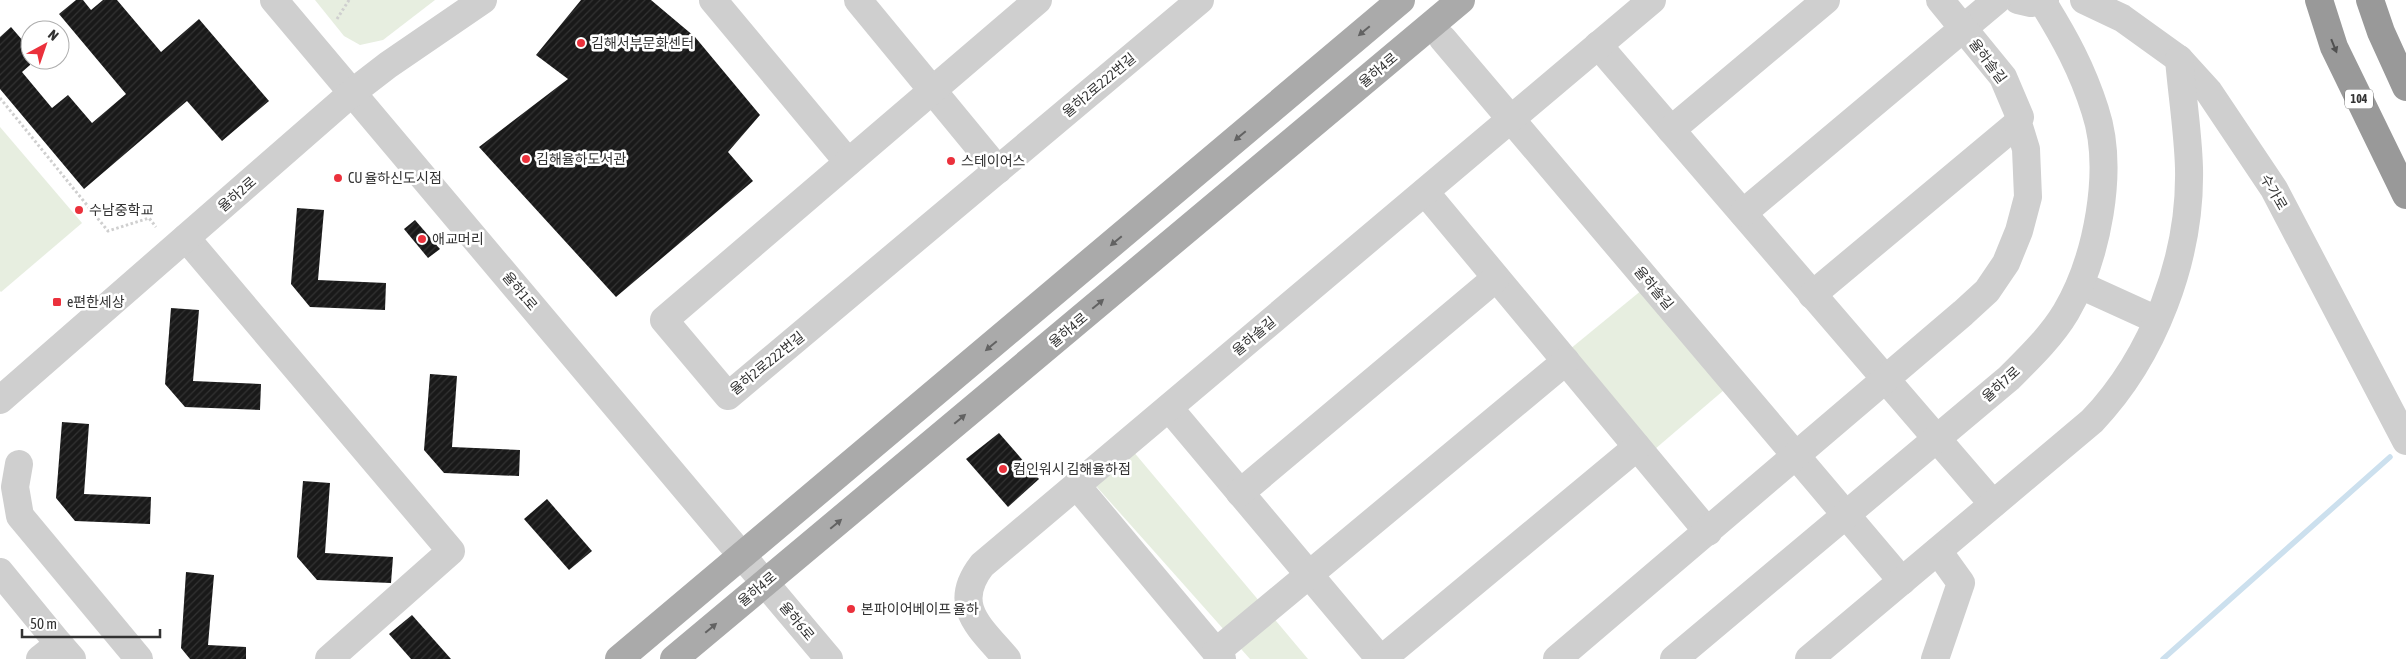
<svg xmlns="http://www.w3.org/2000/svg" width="2406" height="659" viewBox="0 0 2406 659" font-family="'Asap Condensed','Noto Sans KR',sans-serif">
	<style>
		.green { fill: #e7eee0 }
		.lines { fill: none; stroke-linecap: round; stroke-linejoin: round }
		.stream { stroke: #cce0ee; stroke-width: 5.5 }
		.building { fill: url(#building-hatch) }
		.path { stroke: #cfcfcf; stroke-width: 3; stroke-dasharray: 2.5 2.5; stroke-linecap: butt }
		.minor { stroke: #cfcfcf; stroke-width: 28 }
		.major { stroke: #aaa; stroke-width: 28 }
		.highway { stroke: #999; stroke-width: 28 }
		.oneway { fill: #626262 }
		.oneway2 { fill: #515151 }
		.poi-dot { fill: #eb313c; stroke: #fff; stroke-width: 2 }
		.labels { text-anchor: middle; stroke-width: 5; stroke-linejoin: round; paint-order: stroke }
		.shield { fill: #fff; stroke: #707070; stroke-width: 1 }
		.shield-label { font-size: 12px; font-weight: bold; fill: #323232 }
		.poi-label { font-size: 14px; fill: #323232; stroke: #fff; text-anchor: start }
		.street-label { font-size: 14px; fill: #323232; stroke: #fff }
	</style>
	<defs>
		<pattern id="building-hatch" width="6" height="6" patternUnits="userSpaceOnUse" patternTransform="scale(1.25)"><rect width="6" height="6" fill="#191919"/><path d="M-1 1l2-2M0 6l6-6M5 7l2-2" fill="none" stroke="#323232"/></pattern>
	</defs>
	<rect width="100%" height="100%" fill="#fff"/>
	<g class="green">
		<polygon points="315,0 435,0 383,40 360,45 344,36"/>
		<polygon points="0,127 82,223 1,292 0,291"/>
		<polygon points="1648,285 1731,384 1648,455 1564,354"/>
		<polygon points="1127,444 1308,659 1250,659 1088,477"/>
	</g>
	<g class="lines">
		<polyline class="stream" points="2163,659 2390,457"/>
	</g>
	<g class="building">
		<polygon points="76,0 83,0 91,10 103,0 117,0 161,52 199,19 269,101 222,141 187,101 84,189 0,89 0,37 11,27 30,49 30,65 22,72 52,108 68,95 92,123 126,94 59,14"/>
		<polygon points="581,0 651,0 695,37 760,115 728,152 753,181 616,297 479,147 568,79 536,55"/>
		<polygon points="297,208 324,210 318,280 386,283 385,310 310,307 291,284"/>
		<polygon points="415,220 440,249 428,258 404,229"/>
		<polygon points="171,308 199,310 193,381 261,384 260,410 185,407 165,384"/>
		<polygon points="430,374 457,376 452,447 520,450 519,476 444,473 424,450"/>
		<polygon points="62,422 89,424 84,494 151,497 150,524 75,521 56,498"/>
		<polygon points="999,433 1039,479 1008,507 966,459"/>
		<polygon points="303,481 330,483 325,553 393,557 391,583 317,580 297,557"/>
		<polygon points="547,499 592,551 569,570 524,519"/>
		<polygon points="186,572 214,575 208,645 246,647 246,659 190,659 181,648"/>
		<polygon points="412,615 451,659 411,659 389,634"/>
	</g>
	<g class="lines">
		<g class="path">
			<polyline points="337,19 349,0"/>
			<polyline points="0,98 108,231 149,218 156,227"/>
		</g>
		<g class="minor">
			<polyline points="274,0 829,659"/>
			<polyline points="713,0 848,162"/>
			<polyline points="858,0 998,170"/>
			<polyline points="1038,0 664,320 728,396 1200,0"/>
			<polyline points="2018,0 2031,3 2045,0"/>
			<polyline points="2084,0 2122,18 2179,59 2209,92 2274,189 2406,441"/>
			<polyline points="1443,39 1902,581"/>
			<polyline points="1598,45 1993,504"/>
			<polyline points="1671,130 1826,0"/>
			<polyline points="1425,192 1708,532"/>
			<polyline points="1743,213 1997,0"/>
			<polyline points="186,238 451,551 329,659"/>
			<polyline points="2080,285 2157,320"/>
			<polyline points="1812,295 2018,123"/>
			<polyline points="0,400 353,92 388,65 483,0"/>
			<polyline points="1169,408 1380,659"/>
			<polyline points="19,464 15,487 20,516 139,659"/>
			<polyline points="1077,486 1222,659"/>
			<polyline points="1240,493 1496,278"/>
			<polyline points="0,572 59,644"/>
			<polyline points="1216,652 1566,361"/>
			<polyline points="40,659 59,644 72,659"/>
			<path d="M1007,659C981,628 950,606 982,565L1652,0"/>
			<polyline points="1382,659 1637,447"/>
			<polyline points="1557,659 1963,313 1987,291 2006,263 2019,231 2028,197 2026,149 2018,123 2020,117 2003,77 1940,0"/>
			<path d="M1674,659L2009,378C2029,358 2051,337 2066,312C2097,259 2115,170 2095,110C2082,69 2065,38 2042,1"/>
			<path d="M1809,659L2092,421C2154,356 2191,258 2189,168C2188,132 2182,95 2179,59"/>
			<polyline points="1935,659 1961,583 1938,551"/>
		</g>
		<g class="major">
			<polyline points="619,659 1401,0"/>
			<polyline points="674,659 1461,0"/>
		</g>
		<g class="highway">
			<polyline points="2319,0 2334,47 2406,195"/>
			<polyline points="2370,0 2381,32 2406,87"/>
		</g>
	</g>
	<defs><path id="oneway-solid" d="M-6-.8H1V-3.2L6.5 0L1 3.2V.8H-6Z" transform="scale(1.25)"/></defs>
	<g class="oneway">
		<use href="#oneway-solid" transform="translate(1364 31) rotate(140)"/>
		<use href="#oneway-solid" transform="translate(1240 136) rotate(140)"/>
		<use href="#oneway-solid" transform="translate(1116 241) rotate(140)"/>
		<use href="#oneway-solid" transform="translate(1098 304) rotate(-40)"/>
		<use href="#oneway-solid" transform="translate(991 346) rotate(140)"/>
		<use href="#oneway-solid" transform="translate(960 419) rotate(-40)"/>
		<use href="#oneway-solid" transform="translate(836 524) rotate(-40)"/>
		<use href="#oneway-solid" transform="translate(711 628) rotate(-40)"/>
	</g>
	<use class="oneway2" href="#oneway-solid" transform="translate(2334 46) rotate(68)"/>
	<g class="poi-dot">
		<circle cx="581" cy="43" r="5"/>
		<circle cx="526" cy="159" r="5"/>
		<circle cx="951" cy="161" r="5"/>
		<circle cx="338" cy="178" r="5"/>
		<circle cx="79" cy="210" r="5"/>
		<circle cx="422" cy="239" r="5"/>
		<rect x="52" y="297" width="10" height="10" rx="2.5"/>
		<circle cx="1003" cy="469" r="5"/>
		<circle cx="851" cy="609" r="5"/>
	</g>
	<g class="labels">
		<rect class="shield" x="2345" y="89.5" width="28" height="19" rx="4"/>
		<g class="shield-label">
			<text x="2359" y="103">104</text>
		</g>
		<g class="poi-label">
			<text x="591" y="48">김해서부문화센터</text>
			<text x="536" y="164">김해율하도서관</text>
			<text x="961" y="166">스테이어스</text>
			<text x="348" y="183">CU 율하신도시점</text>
			<text x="89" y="215">수남중학교</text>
			<text x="432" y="244">애교머리</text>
			<text x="67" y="307">e편한세상</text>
			<text x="1013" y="474">컴인워시 김해율하점</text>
			<text x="861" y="614">본파이어베이프 율하</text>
		</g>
		<g class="street-label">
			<text transform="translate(1988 61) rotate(53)" y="5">율하솔길</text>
			<text transform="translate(1378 70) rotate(-40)" y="5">율하4로</text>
			<text transform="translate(1099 85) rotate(-40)" y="5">율하2로222번길</text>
			<text transform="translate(2274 192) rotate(60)" y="5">수가로</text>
			<text transform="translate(237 194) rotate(-41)" y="5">율하2로</text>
			<text transform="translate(1654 288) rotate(50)" y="5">율하솔길</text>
			<text transform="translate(520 291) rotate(50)" y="5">율하1로</text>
			<text transform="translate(1068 330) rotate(-40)" y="5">율하4로</text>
			<text transform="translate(1254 336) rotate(-40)" y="5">율하솔길</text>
			<text transform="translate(767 363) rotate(-39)" y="5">율하2로222번길</text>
			<text transform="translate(2001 384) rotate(-42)" y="5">율하7로</text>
			<text transform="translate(757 589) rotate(-40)" y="5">율하4로</text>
			<text transform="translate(797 621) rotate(50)" y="5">율하6로</text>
		</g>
	</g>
	<g transform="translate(45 45) rotate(40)"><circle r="24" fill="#ffffff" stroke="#adadad"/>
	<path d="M0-4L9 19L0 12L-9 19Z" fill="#eb313c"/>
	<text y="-8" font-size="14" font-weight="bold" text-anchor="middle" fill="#323232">N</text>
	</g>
	<path d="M22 629v8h138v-8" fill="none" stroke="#323232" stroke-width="2.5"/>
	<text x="30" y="629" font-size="15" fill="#323232" stroke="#ffffff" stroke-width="4" paint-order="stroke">50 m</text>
</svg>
